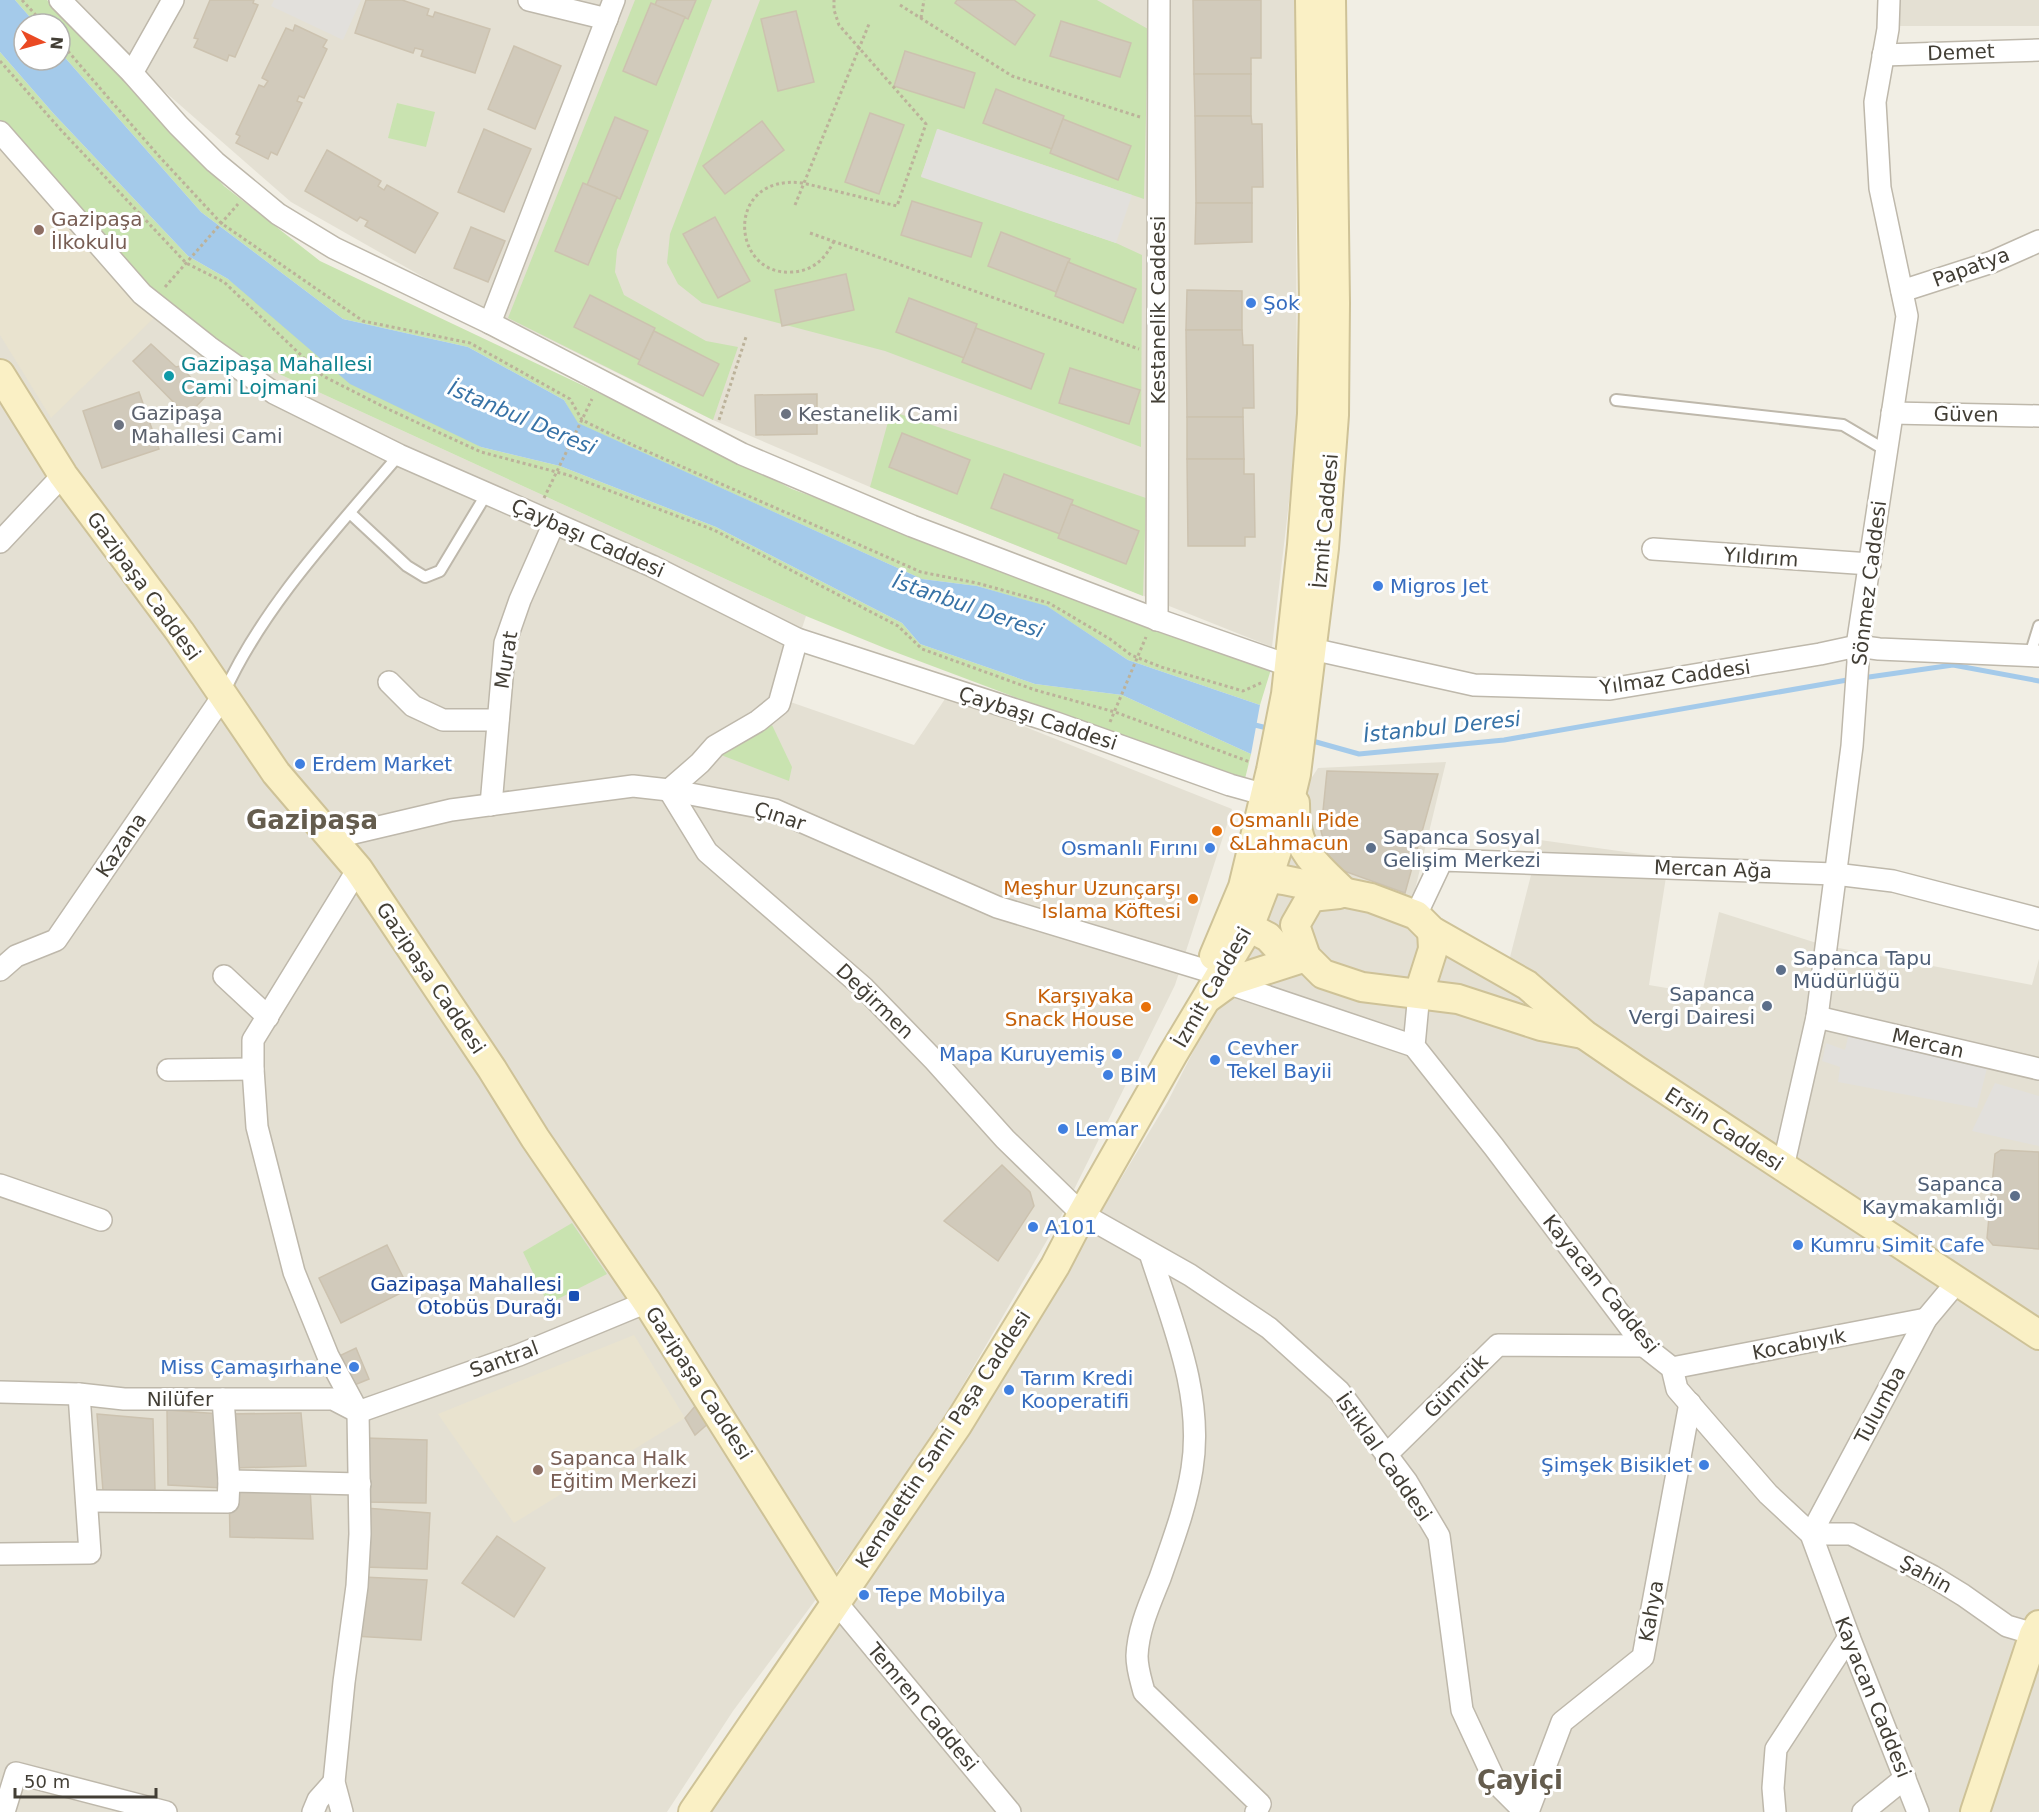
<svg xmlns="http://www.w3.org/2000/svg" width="2039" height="1812" viewBox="0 0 2039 1812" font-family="'DejaVu Sans',sans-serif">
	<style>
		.residential { fill: #e4e0d3 }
		.education { fill: #e9e3cf }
		.green { fill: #c9e3b0 }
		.parking { fill: #e2e0dc }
		.water { fill: #a4caea }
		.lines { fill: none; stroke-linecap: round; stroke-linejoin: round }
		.stream { stroke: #a4caea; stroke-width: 5 }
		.building { fill: #d1cabb; stroke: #ccc2af; stroke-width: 1.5 }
		.lane-casing { stroke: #beb8ab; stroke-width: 14 }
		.street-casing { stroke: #beb8ab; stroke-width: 24 }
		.secondary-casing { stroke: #cec297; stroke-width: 32 }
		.path { stroke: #bcb29a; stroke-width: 3; stroke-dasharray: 3 3; stroke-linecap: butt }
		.lane { stroke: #fff; stroke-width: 10 }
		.street { stroke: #fff; stroke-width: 21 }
		.secondary { stroke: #faf0c5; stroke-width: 28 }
		.education-dot { fill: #8d6e63; stroke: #fff; stroke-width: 2 }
		.shop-dot { fill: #3f7fe0; stroke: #fff; stroke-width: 2 }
		.culture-dot { fill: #0f9aa8; stroke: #fff; stroke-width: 2 }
		.worship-dot { fill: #6b7280; stroke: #fff; stroke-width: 2 }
		.food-dot { fill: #e8710a; stroke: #fff; stroke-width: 2 }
		.service-dot { fill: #5c6f8a; stroke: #fff; stroke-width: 2 }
		.transit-dot { fill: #1a4fb4; stroke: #fff; stroke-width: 2 }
		.labels { text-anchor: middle; stroke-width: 6; stroke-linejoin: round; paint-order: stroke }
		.street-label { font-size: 20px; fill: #423e35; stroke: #fff }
		.education-label { font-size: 20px; fill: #785e54; stroke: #fff; text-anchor: start }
		.shop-label { font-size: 20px; fill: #366cbe; stroke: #fff; text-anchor: start }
		.culture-label { font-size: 20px; fill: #0d838f; stroke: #fff; text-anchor: start }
		.worship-label { font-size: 20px; fill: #5b616d; stroke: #fff; text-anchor: start }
		.food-label { font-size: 20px; fill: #c56008; stroke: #fff; text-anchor: end }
		.service-label { font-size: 20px; fill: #4e5e75; stroke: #fff; text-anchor: start }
		.transit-label { font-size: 20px; fill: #164399; stroke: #fff; text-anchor: end }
		.water-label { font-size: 21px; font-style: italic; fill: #3772a6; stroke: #fff }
		.district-label { font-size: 26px; font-weight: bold; fill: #645c4d; stroke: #fff }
	</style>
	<rect width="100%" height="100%" fill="#f1eee4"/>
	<g class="residential">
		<polygon points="70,0 1295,0 1297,433 1272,647 870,487 713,420 432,282 291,202 148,77"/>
		<rect x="1898" y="0" width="141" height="26"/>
		<polygon points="0,137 155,317 806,616 779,698 914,745 947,696 1232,809 1175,985 1060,1218 918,1462 733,1711 667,1812 0,1812"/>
		<polygon points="1446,762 1412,902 1432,931 1509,961 1540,840 1669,858 1649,985 1702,994 1719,912 1823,945 2032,985 2039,959 2039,1812 705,1812 953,1456 1168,1101 1223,993 1303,791 1318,768"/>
	</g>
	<g class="education">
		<polygon points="0,143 155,317 51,418 0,335"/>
		<polygon points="634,1335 685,1418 514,1523 438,1414"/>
	</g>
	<g class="green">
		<polygon points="15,0 47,0 109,58 224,186 320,261 660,422 792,489 1272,666 1260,705 1128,660 1048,607 977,586 922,579 577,423 564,400 468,347 343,319 201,212 60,52 60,24 36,24"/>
		<polygon points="635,0 712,0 617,250 615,272 624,295 706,341 738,347 713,420 508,318"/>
		<polygon points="760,0 1097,0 1148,29 1144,199 938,129 921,176 1116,243 1142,255 1141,447 885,351 702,303 678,284 667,263 670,234"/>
		<polygon points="0,52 53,113 188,256 228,279 481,447 560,466 716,527 902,623 920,644 1035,684 1122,695 1251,754 1244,783 887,649 806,616 155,317 0,137"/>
		<polygon points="397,103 435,112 426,147 388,138"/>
		<polygon points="891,411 1146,498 1143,596 870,487"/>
		<polygon points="772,725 792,767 789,781 721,755"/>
		<polygon points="572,1223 607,1274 548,1304 523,1252"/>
	</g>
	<g class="parking">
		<polygon points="274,0 361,0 343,40 271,6"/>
		<polygon points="937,129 1132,195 1116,243 921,177"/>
		<polygon points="1849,1033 1988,1064 1977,1108 1838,1082 1840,1067 1822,1061 1826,1043 1845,1050"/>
		<polygon points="1995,1083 2039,1096 2039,1146 1972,1131"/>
	</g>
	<polygon class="water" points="0,0 15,0 36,24 24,24 24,60 60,60 60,52 201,212 343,319 468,347 564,400 578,423 922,579 977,586 1047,606 1128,660 1260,705 1251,754 1122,695 1035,684 920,644 902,623 716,527 560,466 481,447 350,384 228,279 188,256 53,113 0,52"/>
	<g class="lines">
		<g class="stream">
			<polyline points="1862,678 1953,665 2039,681"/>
			<polyline points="1251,724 1271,729"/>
			<polyline points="1309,740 1359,754 1504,740 1853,679"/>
		</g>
	</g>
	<g class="building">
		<polygon points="210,0 254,0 253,3 258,5 235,57 229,55 227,61 194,47 198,39 194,38"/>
		<polygon points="366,0 402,0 429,9 427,15 433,17 435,12 490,29 475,73 421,56 423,50 415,48 413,53 355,33"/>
		<polygon points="657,0 696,0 688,19 655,5"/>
		<polygon points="957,0 1014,0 1035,15 1015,45 955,3"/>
		<polygon points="1193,0 1261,0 1261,58 1251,58 1251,74 1194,74"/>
		<polygon points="651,3 685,17 656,85 623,71"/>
		<polygon points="796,11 814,82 778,91 761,19"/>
		<polygon points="1061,21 1131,43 1120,77 1050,56"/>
		<polygon points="295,25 327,40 323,47 327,49 304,98 299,96 297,101 302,103 277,155 271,152 268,159 236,143 240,136 236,134 259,85 264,87 268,81 262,78 286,28 293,31"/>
		<polygon points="514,46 561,66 535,129 488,109"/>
		<polygon points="905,51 975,73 964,108 894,86"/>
		<polygon points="1194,74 1251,74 1251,116 1195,116"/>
		<polygon points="996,89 1064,116 1052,149 983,123"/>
		<polygon points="870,113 904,125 879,194 845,182"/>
		<polygon points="1195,116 1251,116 1252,124 1262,124 1263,187 1252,187 1252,203 1196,203"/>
		<polygon points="615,117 648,131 620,199 587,185"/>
		<polygon points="1063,119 1131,146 1118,180 1050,153"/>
		<polygon points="762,121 784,150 725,194 703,166"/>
		<polygon points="484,129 531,149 504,212 458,192"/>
		<polygon points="327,150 381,181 378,186 384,190 387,185 438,213 415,253 365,226 368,221 360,217 357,221 305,191"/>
		<polygon points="583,183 617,197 588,265 555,251"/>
		<polygon points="912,201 982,223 971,257 901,235"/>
		<polygon points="1196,203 1252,203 1252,242 1195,244"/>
		<polygon points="715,217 750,281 718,298 683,234"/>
		<polygon points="471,227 505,241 488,282 454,268"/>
		<polygon points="1001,232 1070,259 1056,292 988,266"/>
		<polygon points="1068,262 1136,289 1123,323 1055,296"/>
		<polygon points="846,274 854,310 782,326 775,290"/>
		<polygon points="1187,290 1242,291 1242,330 1186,330"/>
		<polygon points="590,295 655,328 640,360 574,327"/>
		<polygon points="909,298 977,324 964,358 896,332"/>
		<polygon points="976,328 1044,354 1031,389 962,362"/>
		<polygon points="1186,330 1242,330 1243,345 1253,345 1254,408 1243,408 1243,417 1187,417"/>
		<polygon points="654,331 719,364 703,396 638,364"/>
		<polygon points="151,344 176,367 180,366 207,395 187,416 133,361"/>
		<polygon points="1070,368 1140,390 1129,424 1059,403"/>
		<polygon points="139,392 159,449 102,468 83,411"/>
		<polygon points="817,394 817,434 756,435 755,395"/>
		<polygon points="1187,417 1243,417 1244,459 1187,459"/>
		<polygon points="902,433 970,460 957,494 889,467"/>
		<polygon points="1187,459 1244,459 1244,474 1254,474 1255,537 1245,537 1245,546 1188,546"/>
		<polygon points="1004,474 1073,500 1060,534 991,508"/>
		<polygon points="1071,504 1139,531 1126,564 1058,538"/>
		<polygon points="1327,771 1438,774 1405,893 1330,866 1321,831"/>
		<polygon points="2001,1150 2039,1152 2039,1249 1993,1245 1987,1238 1995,1154"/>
		<polygon points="1002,1165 1030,1192 1034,1206 998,1261 944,1221"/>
		<polygon points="387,1245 409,1289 341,1323 319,1278"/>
		<polygon points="356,1348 369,1379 352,1386 339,1356"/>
		<polygon points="697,1404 710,1422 695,1435 685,1418"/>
		<polygon points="167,1410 220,1414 223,1488 168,1485"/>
		<polygon points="301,1413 306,1466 233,1468 229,1414"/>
		<polygon points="97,1414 153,1419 155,1490 103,1491"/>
		<polygon points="366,1438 427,1440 426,1503 366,1502"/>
		<polygon points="229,1487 310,1488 313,1539 230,1537"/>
		<polygon points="365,1508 430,1513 427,1569 364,1567"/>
		<polygon points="497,1536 545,1568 514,1617 462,1583"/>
		<polygon points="362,1577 427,1580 421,1640 354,1636"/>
	</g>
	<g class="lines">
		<g class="lane-casing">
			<g id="lane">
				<polyline points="1616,400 1843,425 1887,451"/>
				<polyline points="350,513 407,566 425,577 440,571 487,493"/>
				<polyline points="2030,655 2039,626"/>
				<path d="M224,693C263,606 338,527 399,455"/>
			</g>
		</g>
		<g class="street-casing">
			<g id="street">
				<polyline points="60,0 132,73 178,125 215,162 278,214 334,248 490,323 742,454 912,526 1153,618 1290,666"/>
				<polyline points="529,0 607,19"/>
				<polyline points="1883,55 2039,50"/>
				<polyline points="132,73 173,0"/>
				<polyline points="0,132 142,294 209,347 274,393 399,455 652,566 797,639 1056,723 1230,785 1266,795"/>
				<polyline points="1902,291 1992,262 2039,241"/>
				<polyline points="490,323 614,0"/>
				<polyline points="1892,413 2039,416"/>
				<polyline points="0,542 63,475"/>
				<polyline points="1653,549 1870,564"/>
				<polyline points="1157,620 1159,0"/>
				<polyline points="1312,649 1474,685 1610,689 1820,654 1857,646 1879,649 2039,656"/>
				<polyline points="389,682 413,706 443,720 498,720"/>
				<polyline points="669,790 707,852 864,988 935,1061 1005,1139 1082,1214 1190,1275 1269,1328 1339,1391 1407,1482 1439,1536 1462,1710 1496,1783 1525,1812"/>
				<polyline points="669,790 700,763 715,746 758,721 779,704 797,639"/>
				<polyline points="491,805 505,643 520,600 554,523"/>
				<polyline points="332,838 451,810 633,786 669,790 775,810 997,907 1208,971"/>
				<polyline points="1416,915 1442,860 1835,874 1893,881 2039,919"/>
				<polyline points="0,970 16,956 56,940 223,696"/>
				<polyline points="224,976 268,1017"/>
				<polyline points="1227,983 1414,1046"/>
				<polyline points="1419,993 1414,1046 1494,1147 1644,1346 1672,1368 1677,1389 1768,1494 1811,1534 1849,1637 1918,1812"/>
				<polyline points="1817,1017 2039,1069"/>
				<polyline points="168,1070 253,1069"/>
				<polyline points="1783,1167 1817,1017 1852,746 1858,662 1857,646 1907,316 1880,188 1875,102 1888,29 1889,0"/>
				<polyline points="0,1185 101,1220"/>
				<path d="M1150,1253C1172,1322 1204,1395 1192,1469C1186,1507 1172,1543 1160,1578C1150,1603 1138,1629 1137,1656C1137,1669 1141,1680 1144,1692L1260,1804L1256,1812"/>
				<polyline points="1957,1282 1926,1319 1811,1534 1851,1534 1932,1576 1963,1595 2007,1626 2034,1634"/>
				<polyline points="1672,1368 1926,1319"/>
				<polyline points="0,1392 79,1394 124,1399 333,1399 358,1412"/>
				<polyline points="223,1399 229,1481"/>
				<polyline points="358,1412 519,1355 647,1302"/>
				<polyline points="1386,1455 1498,1345 1644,1346"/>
				<polyline points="87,1501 228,1502 229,1481 360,1484"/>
				<polyline points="0,1554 90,1553 79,1394"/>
				<polyline points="836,1602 1010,1812"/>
				<polyline points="4,1812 16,1773 166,1812"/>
				<polyline points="313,1812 318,1800 334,1782"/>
				<polyline points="342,1812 334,1782 344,1682 357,1586 360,1534 358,1412 328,1356 294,1272 257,1127 253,1069 253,1040 358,869"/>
				<polyline points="1528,1812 1562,1722 1643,1657 1690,1403"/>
				<polyline points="1775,1812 1773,1788 1776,1749 1849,1637"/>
				<polyline points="1863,1812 1905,1778"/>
			</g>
		</g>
		<g class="secondary-casing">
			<g id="secondary">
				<polyline points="0,374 63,475 180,632 276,773 358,869 492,1069 535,1138 647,1302 836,1602"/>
				<path d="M1295,803C1294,851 1314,862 1345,893"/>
				<polyline points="1250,884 1268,878 1284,880 1371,898 1416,915 1432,931 1527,985 1585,1035 1636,1070 2039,1335"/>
				<polyline points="1339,894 1311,897 1295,925 1306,957 1323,974 1362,987 1458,999 1541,1026 1583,1034"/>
				<polyline points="1234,916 1249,927 1268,937 1281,951 1306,957"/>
				<polyline points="1214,956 1243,887 1271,770 1286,694 1302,545 1312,414 1314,303 1310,0"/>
				<polyline points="1419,993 1433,949 1432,931"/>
				<polyline points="1209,997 1231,981 1306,957"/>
				<polyline points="693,1812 958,1424 1055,1266 1082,1214 1173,1054 1249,927 1268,878 1280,841 1296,774 1324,548 1334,415 1335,303 1331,0"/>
				<polyline points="1975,1812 2034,1634 2039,1625"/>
			</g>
		</g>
		<g class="path">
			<polyline points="22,0 44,24"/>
			<polyline points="900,5 1012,76 1140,117"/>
			<polyline points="921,18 924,0"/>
			<polyline points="60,42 157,154 221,223 363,321 470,343 570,399 582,420 635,446 921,572 977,583 1049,603 1110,639 1131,655 1161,667 1243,691 1263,682"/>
			<polyline points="0,61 60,129 186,263 224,282 323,376 390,410 481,452 568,475 714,530 898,626 922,649 1035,690 1115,712 1250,762"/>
			<polyline points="795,205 869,24"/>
			<polyline points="810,233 1139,349"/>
			<path d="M834,241C825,259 813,271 792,272C731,277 723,173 803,183L897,206L926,124L839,25L834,10V0"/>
			<polyline points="165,287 238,204"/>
			<polyline points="719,420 746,337"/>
			<polyline points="544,498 592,399"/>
			<polyline points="1110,722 1146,637"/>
		</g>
		<use href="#lane" class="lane"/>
		<use href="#street" class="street"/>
		<use href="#secondary" class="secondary"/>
	</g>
	<g class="education-dot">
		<circle cx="39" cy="230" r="6"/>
		<circle cx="538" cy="1470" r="6"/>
	</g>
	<g class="shop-dot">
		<circle cx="1251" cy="303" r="6"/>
		<circle cx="1378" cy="586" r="6"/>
		<circle cx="300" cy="764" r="6"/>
		<circle cx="1210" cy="848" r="6"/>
		<circle cx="1117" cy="1054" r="6"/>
		<circle cx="1215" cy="1060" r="6"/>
		<circle cx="1108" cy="1075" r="6"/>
		<circle cx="1063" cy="1129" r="6"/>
		<circle cx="1033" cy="1227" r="6"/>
		<circle cx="1798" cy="1245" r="6"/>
		<circle cx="354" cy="1367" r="6"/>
		<circle cx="1009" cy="1390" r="6"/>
		<circle cx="1704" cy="1465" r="6"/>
		<circle cx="864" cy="1595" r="6"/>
	</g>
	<circle class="culture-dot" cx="169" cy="376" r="6"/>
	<g class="worship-dot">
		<circle cx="786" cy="414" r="6"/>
		<circle cx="119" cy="425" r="6"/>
	</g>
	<g class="food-dot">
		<circle cx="1217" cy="831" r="6"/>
		<circle cx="1193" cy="899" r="6"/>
		<circle cx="1146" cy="1007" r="6"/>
	</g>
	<g class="service-dot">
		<circle cx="1371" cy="848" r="6"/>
		<circle cx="1781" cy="970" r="6"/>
		<circle cx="1767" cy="1006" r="6"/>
		<circle cx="2015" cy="1196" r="6"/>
	</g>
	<rect class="transit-dot" x="568" y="1290" width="12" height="12" rx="3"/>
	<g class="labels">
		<g class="street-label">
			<text transform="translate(1961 52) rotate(-2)" y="7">Demet</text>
			<text transform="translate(1971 267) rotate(-20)" y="7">Papatya</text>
			<text transform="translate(1158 310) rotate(-90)" y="7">Kestanelik Caddesi</text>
			<text transform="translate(1966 414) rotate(1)" y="7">Güven</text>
			<text transform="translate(1325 521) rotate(-85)" y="7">İzmit Caddesi</text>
			<text transform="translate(588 538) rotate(24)" y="7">Çaybaşı Caddesi</text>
			<text transform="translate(1761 557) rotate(4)" y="7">Yıldırım</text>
			<text transform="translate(1869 583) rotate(-83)" y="7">Sönmez Caddesi</text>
			<text transform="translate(144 586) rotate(54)" y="7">Gazipaşa Caddesi</text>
			<text transform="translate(506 660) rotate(-81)" y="7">Murat</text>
			<text transform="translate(1675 677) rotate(-8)" y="7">Yılmaz Caddesi</text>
			<text transform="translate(1038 718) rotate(18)" y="7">Çaybaşı Caddesi</text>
			<text transform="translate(780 816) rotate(18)" y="7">Çınar</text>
			<text transform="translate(121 845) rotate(-56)" y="7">Kazana</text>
			<text transform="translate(1713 869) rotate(2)" y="7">Mercan Ağa</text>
			<text transform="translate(431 978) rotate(56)" y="7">Gazipaşa Caddesi</text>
			<text transform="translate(1212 987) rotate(-60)" y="7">İzmit Caddesi</text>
			<text transform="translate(875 1001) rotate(44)" y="7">Değirmen</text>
			<text transform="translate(1928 1043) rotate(13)" y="7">Mercan</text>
			<text transform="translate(1724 1129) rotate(33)" y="7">Ersin Caddesi</text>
			<text transform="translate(1601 1284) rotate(51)" y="7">Kayacan Caddesi</text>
			<text transform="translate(1799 1344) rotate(-11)" y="7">Kocabıyık</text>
			<text transform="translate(504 1359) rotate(-20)" y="7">Santral</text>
			<text transform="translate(699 1383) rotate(57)" y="7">Gazipaşa Caddesi</text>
			<text transform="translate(1456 1386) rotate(-45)" y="7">Gümrük</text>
			<text x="180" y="1406">Nilüfer</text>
			<text transform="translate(1880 1405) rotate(-62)" y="7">Tulumba</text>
			<text transform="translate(943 1439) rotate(-57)" y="7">Kemalettin Sami Paşa Caddesi</text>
			<text transform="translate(1384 1457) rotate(55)" y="7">İstiklal Caddesi</text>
			<text transform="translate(1926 1574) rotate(29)" y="7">Şahin</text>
			<text transform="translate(1651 1611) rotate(-80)" y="7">Kahya</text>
			<text transform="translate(1873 1697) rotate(68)" y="7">Kayacan Caddesi</text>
			<text transform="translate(923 1707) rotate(50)" y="7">Temren Caddesi</text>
		</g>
		<g class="education-label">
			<text x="51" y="226">Gazipaşa<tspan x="51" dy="23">İlkokulu</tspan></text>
			<text x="550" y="1465">Sapanca Halk<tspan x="550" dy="23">Eğitim Merkezi</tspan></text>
		</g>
		<g class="shop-label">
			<text x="1263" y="310">Şok</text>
			<text x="1390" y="593">Migros Jet</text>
			<text x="312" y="771">Erdem Market</text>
			<text x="1198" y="855" text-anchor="end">Osmanlı Fırını</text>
			<text x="1227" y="1055">Cevher<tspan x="1227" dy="23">Tekel Bayii</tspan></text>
			<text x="1105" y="1061" text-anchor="end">Mapa Kuruyemiş</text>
			<text x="1120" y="1082">BİM</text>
			<text x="1075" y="1136">Lemar</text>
			<text x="1045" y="1234">A101</text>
			<text x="1810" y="1252">Kumru Simit Cafe</text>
			<text x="342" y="1374" text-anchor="end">Miss Çamaşırhane</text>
			<text x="1021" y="1385">Tarım Kredi<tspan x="1021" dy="23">Kooperatifi</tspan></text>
			<text x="1692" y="1472" text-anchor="end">Şimşek Bisiklet</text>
			<text x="876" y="1602">Tepe Mobilya</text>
		</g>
		<g class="culture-label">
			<text x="181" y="371">Gazipaşa Mahallesi<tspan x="181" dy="23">Cami Lojmani</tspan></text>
		</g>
		<g class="worship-label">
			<text x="131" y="420">Gazipaşa<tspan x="131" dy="23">Mahallesi Cami</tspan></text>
			<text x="798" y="421">Kestanelik Cami</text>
		</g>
		<g class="food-label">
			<text x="1229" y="827" text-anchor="start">Osmanlı Pide<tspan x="1229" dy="23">&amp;Lahmacun</tspan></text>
			<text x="1181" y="895">Meşhur Uzunçarşı<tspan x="1181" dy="23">Islama Köftesi</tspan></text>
			<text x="1134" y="1003">Karşıyaka<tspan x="1134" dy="23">Snack House</tspan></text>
		</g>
		<g class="service-label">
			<text x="1383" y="844">Sapanca Sosyal<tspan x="1383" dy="23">Gelişim Merkezi</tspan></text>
			<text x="1793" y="965">Sapanca Tapu<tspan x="1793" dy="23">Müdürlüğü</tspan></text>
			<text x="1755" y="1001" text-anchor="end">Sapanca<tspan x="1755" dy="23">Vergi Dairesi</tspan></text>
			<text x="2003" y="1191" text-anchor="end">Sapanca<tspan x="2003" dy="23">Kaymakamlığı</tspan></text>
		</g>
		<g class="transit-label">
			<text x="562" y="1291">Gazipaşa Mahallesi<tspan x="562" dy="23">Otobüs Durağı</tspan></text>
		</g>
		<g class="water-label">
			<text transform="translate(522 418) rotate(23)" y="7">İstanbul Deresi</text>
			<text transform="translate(968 606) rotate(19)" y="7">İstanbul Deresi</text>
			<text transform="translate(1442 727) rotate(-6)" y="7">İstanbul Deresi</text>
		</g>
		<g class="district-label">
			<text x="312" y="829">Gazipaşa</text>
			<text x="1520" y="1789">Çayiçi</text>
		</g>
	</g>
	<g transform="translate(42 42) rotate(95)"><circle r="28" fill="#ffffff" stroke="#b3b2ae" stroke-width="1.5"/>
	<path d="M0-4.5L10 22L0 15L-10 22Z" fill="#ea4923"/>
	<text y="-9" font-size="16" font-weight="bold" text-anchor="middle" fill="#423e35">N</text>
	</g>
	<path d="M15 1788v9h141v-9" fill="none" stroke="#423e35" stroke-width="3"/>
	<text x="24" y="1788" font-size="18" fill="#423e35" stroke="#ffffff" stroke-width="4.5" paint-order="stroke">50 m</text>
</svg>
